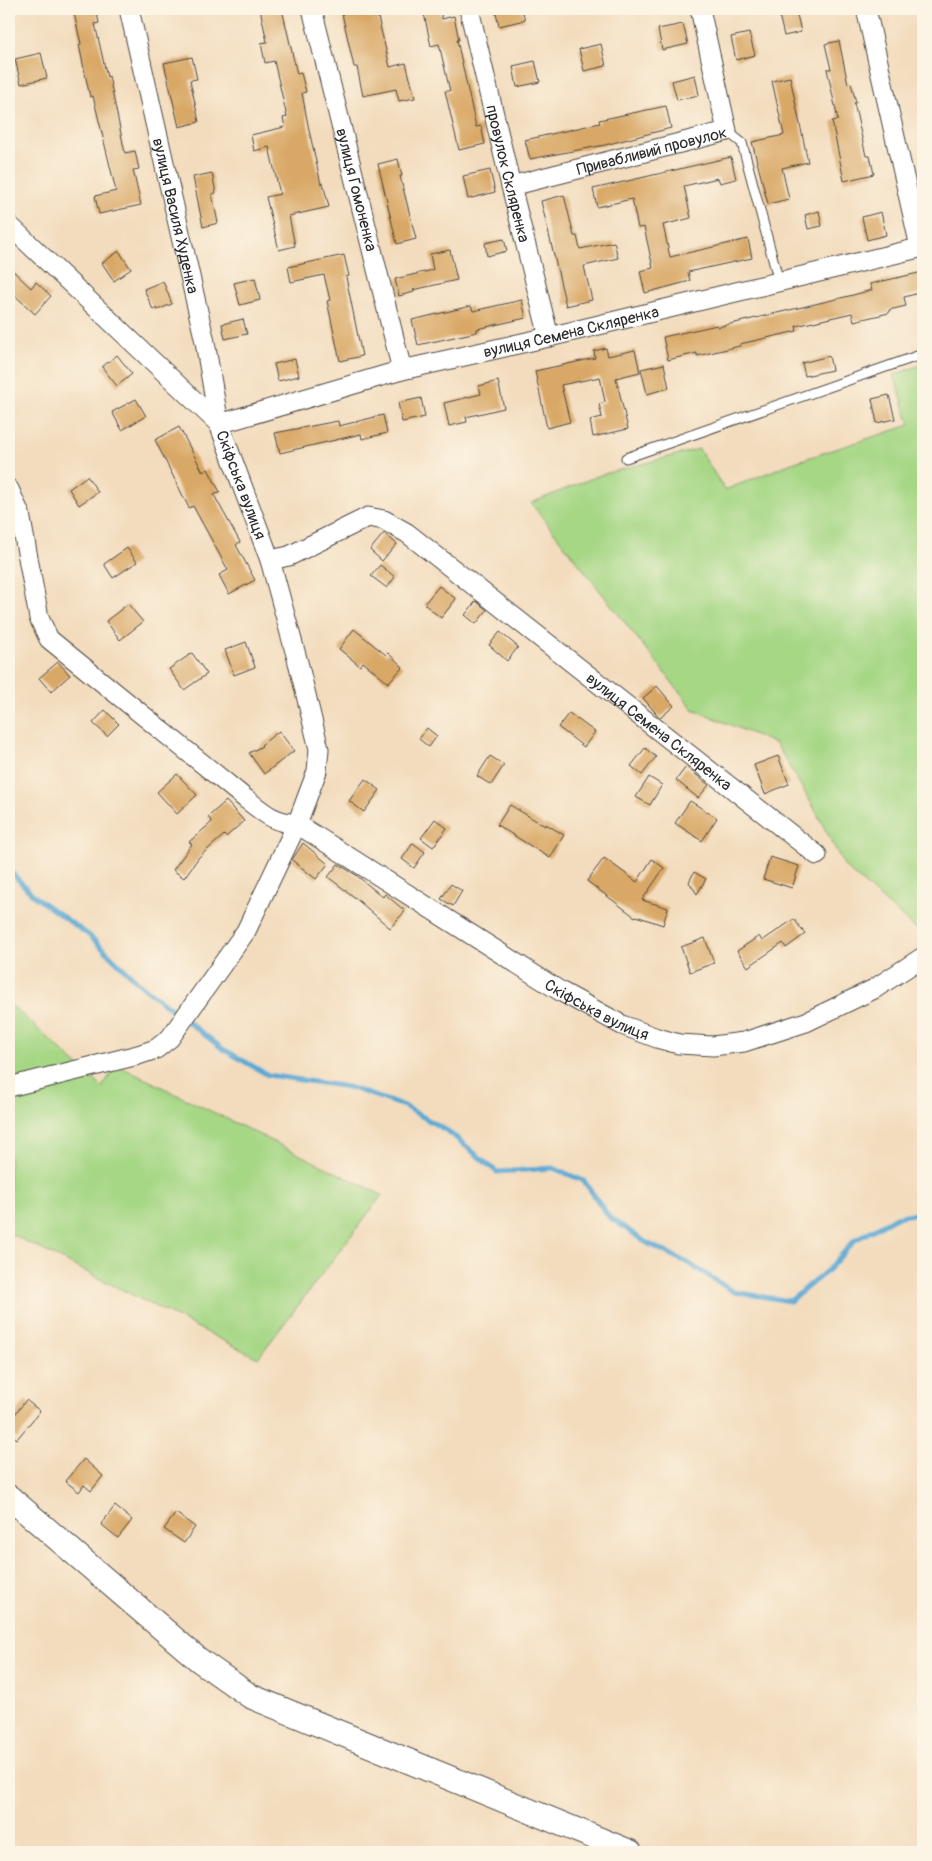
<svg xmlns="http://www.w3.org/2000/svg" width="932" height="1861" viewBox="0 0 932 1861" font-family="Pangolin,sans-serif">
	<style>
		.green { fill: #a6d785; stroke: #688158 }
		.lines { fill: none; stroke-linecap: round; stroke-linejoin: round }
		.stream { stroke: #5ba9d4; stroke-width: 5 }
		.building { fill: #d9a866 }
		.service-casing { stroke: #494641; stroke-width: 11 }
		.minor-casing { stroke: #494641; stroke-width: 21 }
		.tertiary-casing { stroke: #494641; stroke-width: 26 }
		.service { stroke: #fff; stroke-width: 9 }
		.minor { stroke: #fff; stroke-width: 19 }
		.tertiary { stroke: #fff; stroke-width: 24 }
		.labels { text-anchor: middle; stroke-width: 4; stroke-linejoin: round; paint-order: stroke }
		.street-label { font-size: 16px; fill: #2b2b2b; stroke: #fcf5e5 }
	</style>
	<rect width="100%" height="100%" fill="#fcf5e5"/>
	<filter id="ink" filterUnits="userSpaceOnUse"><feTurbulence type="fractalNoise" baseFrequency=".02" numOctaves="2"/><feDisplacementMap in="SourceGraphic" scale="10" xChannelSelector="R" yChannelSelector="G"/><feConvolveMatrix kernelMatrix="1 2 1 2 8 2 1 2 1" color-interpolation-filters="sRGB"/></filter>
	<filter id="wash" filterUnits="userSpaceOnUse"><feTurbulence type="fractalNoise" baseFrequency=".0096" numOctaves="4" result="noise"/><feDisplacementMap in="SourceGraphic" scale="20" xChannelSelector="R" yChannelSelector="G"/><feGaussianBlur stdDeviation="1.12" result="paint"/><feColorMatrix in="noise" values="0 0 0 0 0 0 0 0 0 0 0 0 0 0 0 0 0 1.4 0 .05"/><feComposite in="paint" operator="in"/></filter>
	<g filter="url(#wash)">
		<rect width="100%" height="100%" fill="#f3dcbd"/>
		<g class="green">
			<polygon points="923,364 923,928 916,929 845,867 814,808 776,744 693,709 531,503 600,475 699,449 725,490 792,463 910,425 894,375"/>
			<polygon points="9,1003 102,1087 117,1065 382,1195 258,1358 9,1233"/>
		</g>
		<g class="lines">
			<polyline class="stream" points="9,870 35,897 90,936 143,987 223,1049 268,1075 348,1087 404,1106 449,1132 497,1172 553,1168 584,1181 609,1217 647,1243 688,1263 734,1292 790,1301 828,1270 855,1240 896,1217 923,1212"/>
		</g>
		<g id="blocks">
			<g class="building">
				<polygon points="73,9 96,9 99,23 95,24 107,77 109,76 125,153 135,151 139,169 133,170 141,205 99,214 95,196 116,191 93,96 90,97 79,45 81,44"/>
				<polygon points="260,9 282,9 297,74 301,73 306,92 302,93 309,130 321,184 323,183 329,207 289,216 295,246 279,250 266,197 280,194 269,147 254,151 251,135 285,127 283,118 287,117 274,61 265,63 261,43 267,42"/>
				<polygon points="341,9 376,9 390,67 406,63 415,98 399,101 396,89 363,96 357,67 354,67"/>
				<polygon points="423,9 440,9 442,19 454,16 459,40 457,40 476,127 481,126 485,144 459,150 445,91 450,91 439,44 431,46"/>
				<polygon points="495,9 522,9 525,20 499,26"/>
				<polygon points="796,10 801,32 784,36 779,15"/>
				<polygon points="683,24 688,44 662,50 658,29"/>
				<polygon points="749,33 755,55 736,60 731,37"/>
				<polygon points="839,41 848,84 851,83 856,102 854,103 866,156 870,156 874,174 844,181 832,121 838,120 827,69 831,69 825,44"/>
				<polygon points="601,44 606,66 584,71 579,49"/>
				<polygon points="41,53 47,78 21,84 15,59"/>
				<polygon points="192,57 197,79 190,80 199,122 179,127 164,63"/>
				<polygon points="535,61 540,82 517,87 513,66"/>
				<polygon points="695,75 699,95 677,100 672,81"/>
				<polygon points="790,77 808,162 782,168 789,199 768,204 752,142 784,135 772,81"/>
				<polygon points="666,106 671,128 605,145 530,159 525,140 600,123 599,120"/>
				<polygon points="731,157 736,179 720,183 718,178 684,186 691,218 663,225 670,257 748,239 752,258 688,272 690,281 645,293 640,271 653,268 644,227 638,228 632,199 597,207 593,189"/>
				<polygon points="398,159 402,176 400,176 416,239 397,244 378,164"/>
				<polygon points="490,170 495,192 468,199 463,176"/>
				<polygon points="212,173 216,193 212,194 218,223 203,227 193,177"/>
				<polygon points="564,195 574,236 577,236 580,249 614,242 618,258 584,266 592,300 566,306 541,201"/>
				<polygon points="819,211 822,226 808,229 805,215"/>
				<polygon points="881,212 886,235 867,240 862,217"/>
				<polygon points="504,239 507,251 487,256 485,243"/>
				<polygon points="450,250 457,280 413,290 414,292 399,296 395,279 433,270 430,254"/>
				<polygon points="119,251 131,269 114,281 102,263"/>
				<polygon points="344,255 349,276 346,277 362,356 340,361 327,301 330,300 324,275 291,282 288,267"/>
				<polygon points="9,267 31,288 36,282 51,296 35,314 9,290"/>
				<polygon points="923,272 923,292 904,297 906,306 889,310 889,313 854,321 852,313 796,326 797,331 740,344 740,346 697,356 697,353 668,360 663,337 717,325 718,327 849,296 872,290 870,284"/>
				<polygon points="255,278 260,300 240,305 234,283"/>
				<polygon points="163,281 172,304 157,310 156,308 153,310 144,289"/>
				<polygon points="522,300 526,318 477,329 477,332 418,345 412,320 471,306 473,311"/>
				<polygon points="243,319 247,334 225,339 222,324"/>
				<polygon points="606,348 608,356 635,350 640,372 616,378 628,429 593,437 590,420 602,417 599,404 605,402 600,377 561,385 570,422 547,428 535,371 595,358 594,351"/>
				<polygon points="117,355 132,374 117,386 102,367"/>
				<polygon points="829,356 832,370 805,376 802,363"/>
				<polygon points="295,359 299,376 278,381 274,364"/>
				<polygon points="664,364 669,388 647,394 641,369"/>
				<polygon points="498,381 504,408 466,417 467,422 449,426 444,403 481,394 479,386"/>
				<polygon points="889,395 895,419 877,423 872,399"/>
				<polygon points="421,398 425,417 402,422 398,403"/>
				<polygon points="136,399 146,416 122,430 112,412"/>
				<polygon points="383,415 387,433 362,439 361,434 280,453 275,433 338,421 339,426"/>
				<polygon points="179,427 203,472 208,469 220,492 214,495 240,542 236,545 255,580 229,594 219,575 228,570 193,506 189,508 155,440"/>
				<polygon points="87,476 98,492 79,505 69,489"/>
				<polygon points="384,533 397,544 382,561 370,550"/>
				<polygon points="127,548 137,562 113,578 104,564"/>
				<polygon points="380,565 395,577 387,588 371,576"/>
				<polygon points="439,586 456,599 441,618 424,604"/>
				<polygon points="476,601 487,610 476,624 465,615"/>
				<polygon points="128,604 143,622 120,640 106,621"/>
				<polygon points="354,629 386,655 388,653 403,667 388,683 363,662 360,666 339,649"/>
				<polygon points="500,632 518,647 507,661 489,645"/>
				<polygon points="246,642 255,667 234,675 225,650"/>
				<polygon points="192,653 207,674 184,690 169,669"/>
				<polygon points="58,662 70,675 51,692 39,678"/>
				<polygon points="657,686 674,706 660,718 643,698"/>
				<polygon points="105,710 119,724 107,736 93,723"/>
				<polygon points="569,713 595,732 584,747 558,727"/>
				<polygon points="427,728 437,736 429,747 419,739"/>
				<polygon points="279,731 294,751 264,774 249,753 262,746 261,745"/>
				<polygon points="645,748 656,757 642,775 631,766"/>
				<polygon points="490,756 504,765 491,785 477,776"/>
				<polygon points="778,756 789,784 765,794 754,765"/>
				<polygon points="686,767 709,785 698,798 676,780"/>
				<polygon points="177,774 197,795 177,814 157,792"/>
				<polygon points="649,777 662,785 650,805 636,797"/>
				<polygon points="365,779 380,790 364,812 349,801"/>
				<polygon points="226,801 244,821 226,837 224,835 199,857 184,878 173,870 192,844 189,842 212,822 208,817"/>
				<polygon points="690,801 717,818 702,841 675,823"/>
				<polygon points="510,805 545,826 546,824 564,835 550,858 497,825"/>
				<polygon points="435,819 447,828 433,847 421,838"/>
				<polygon points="303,843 328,864 316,879 292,860"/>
				<polygon points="413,843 425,852 414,868 402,859"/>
				<polygon points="770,857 799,866 792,888 763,879"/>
				<polygon points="604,858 637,882 652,859 664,868 642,900 668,908 663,925 636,916 635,917 587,881"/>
				<polygon points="338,864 356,875 383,897 385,894 405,911 390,928 353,896 328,877"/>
				<polygon points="694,872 706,879 697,894 689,882"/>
				<polygon points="451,884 462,891 453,906 441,899"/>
				<polygon points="794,919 805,934 786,948 783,943 748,967 737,951 759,936 762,941"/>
				<polygon points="705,938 714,963 690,972 681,947"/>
				<polygon points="26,1400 40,1411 17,1439 9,1433 9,1422"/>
				<polygon points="84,1459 103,1476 91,1491 84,1485 79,1492 65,1481"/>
				<polygon points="115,1506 132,1520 118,1538 101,1524"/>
				<polygon points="176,1513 195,1527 184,1543 164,1529"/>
			</g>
		</g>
	</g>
	<g filter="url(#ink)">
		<use href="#blocks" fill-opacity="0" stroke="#494641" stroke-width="1"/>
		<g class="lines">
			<g class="service-casing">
				<g id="service">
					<polyline points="727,131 742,143 779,282"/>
					<polyline points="626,458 923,354"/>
				</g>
			</g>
			<g class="minor-casing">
				<g id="minor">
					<path id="s1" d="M129,9L205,342L219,424"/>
					<path id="s2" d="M312,9L402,370"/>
					<path id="s3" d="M469,9L511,186L549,337"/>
					<polyline points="866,9 920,247"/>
					<path id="s4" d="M511,186L727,131L700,9"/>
					<path id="s5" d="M9,225L219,424L270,560L299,666L319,749L317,771L297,824L246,931L170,1038L156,1049L138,1055L9,1087"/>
					<path id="s6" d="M219,424L402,370L549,337L923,247"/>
					<path id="s7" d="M9,489L20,514L39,618L49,639L246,799C265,813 272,822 297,824L560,991L622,1025L657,1038L679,1044L713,1046L744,1042L806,1022L874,989L923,957"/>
					<path id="s8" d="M270,560L289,556L368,517L384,520L407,533L817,855"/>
				</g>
			</g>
			<g class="tertiary-casing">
				<polyline id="tertiary" points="9,1497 199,1660 250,1696 630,1852"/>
			</g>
			<use href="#service" class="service"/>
			<use href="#minor" class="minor"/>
			<use href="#tertiary" class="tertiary"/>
		</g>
	</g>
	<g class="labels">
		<g class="street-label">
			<text dy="6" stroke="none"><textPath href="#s4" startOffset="145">Привабливий провулок</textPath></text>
			<text dy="6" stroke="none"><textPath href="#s3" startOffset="169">провулок Скляренка</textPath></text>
			<text dy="6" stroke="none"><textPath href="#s2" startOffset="186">вулиця Гомоненка</textPath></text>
			<text dy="6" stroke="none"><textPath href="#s1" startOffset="212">вулиця Василя Худенка</textPath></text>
			<text dy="6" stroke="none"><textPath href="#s6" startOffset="364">вулиця Семена Скляренка</textPath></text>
			<text dy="6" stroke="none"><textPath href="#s5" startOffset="354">Скіфська вулиця</textPath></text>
			<text dy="6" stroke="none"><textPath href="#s8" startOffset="471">вулиця Семена Скляренка</textPath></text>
			<text dy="6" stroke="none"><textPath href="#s7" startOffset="821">Скіфська вулиця</textPath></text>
		</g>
	</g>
	<rect width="932" height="1861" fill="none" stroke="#fcf5e5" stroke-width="30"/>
</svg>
